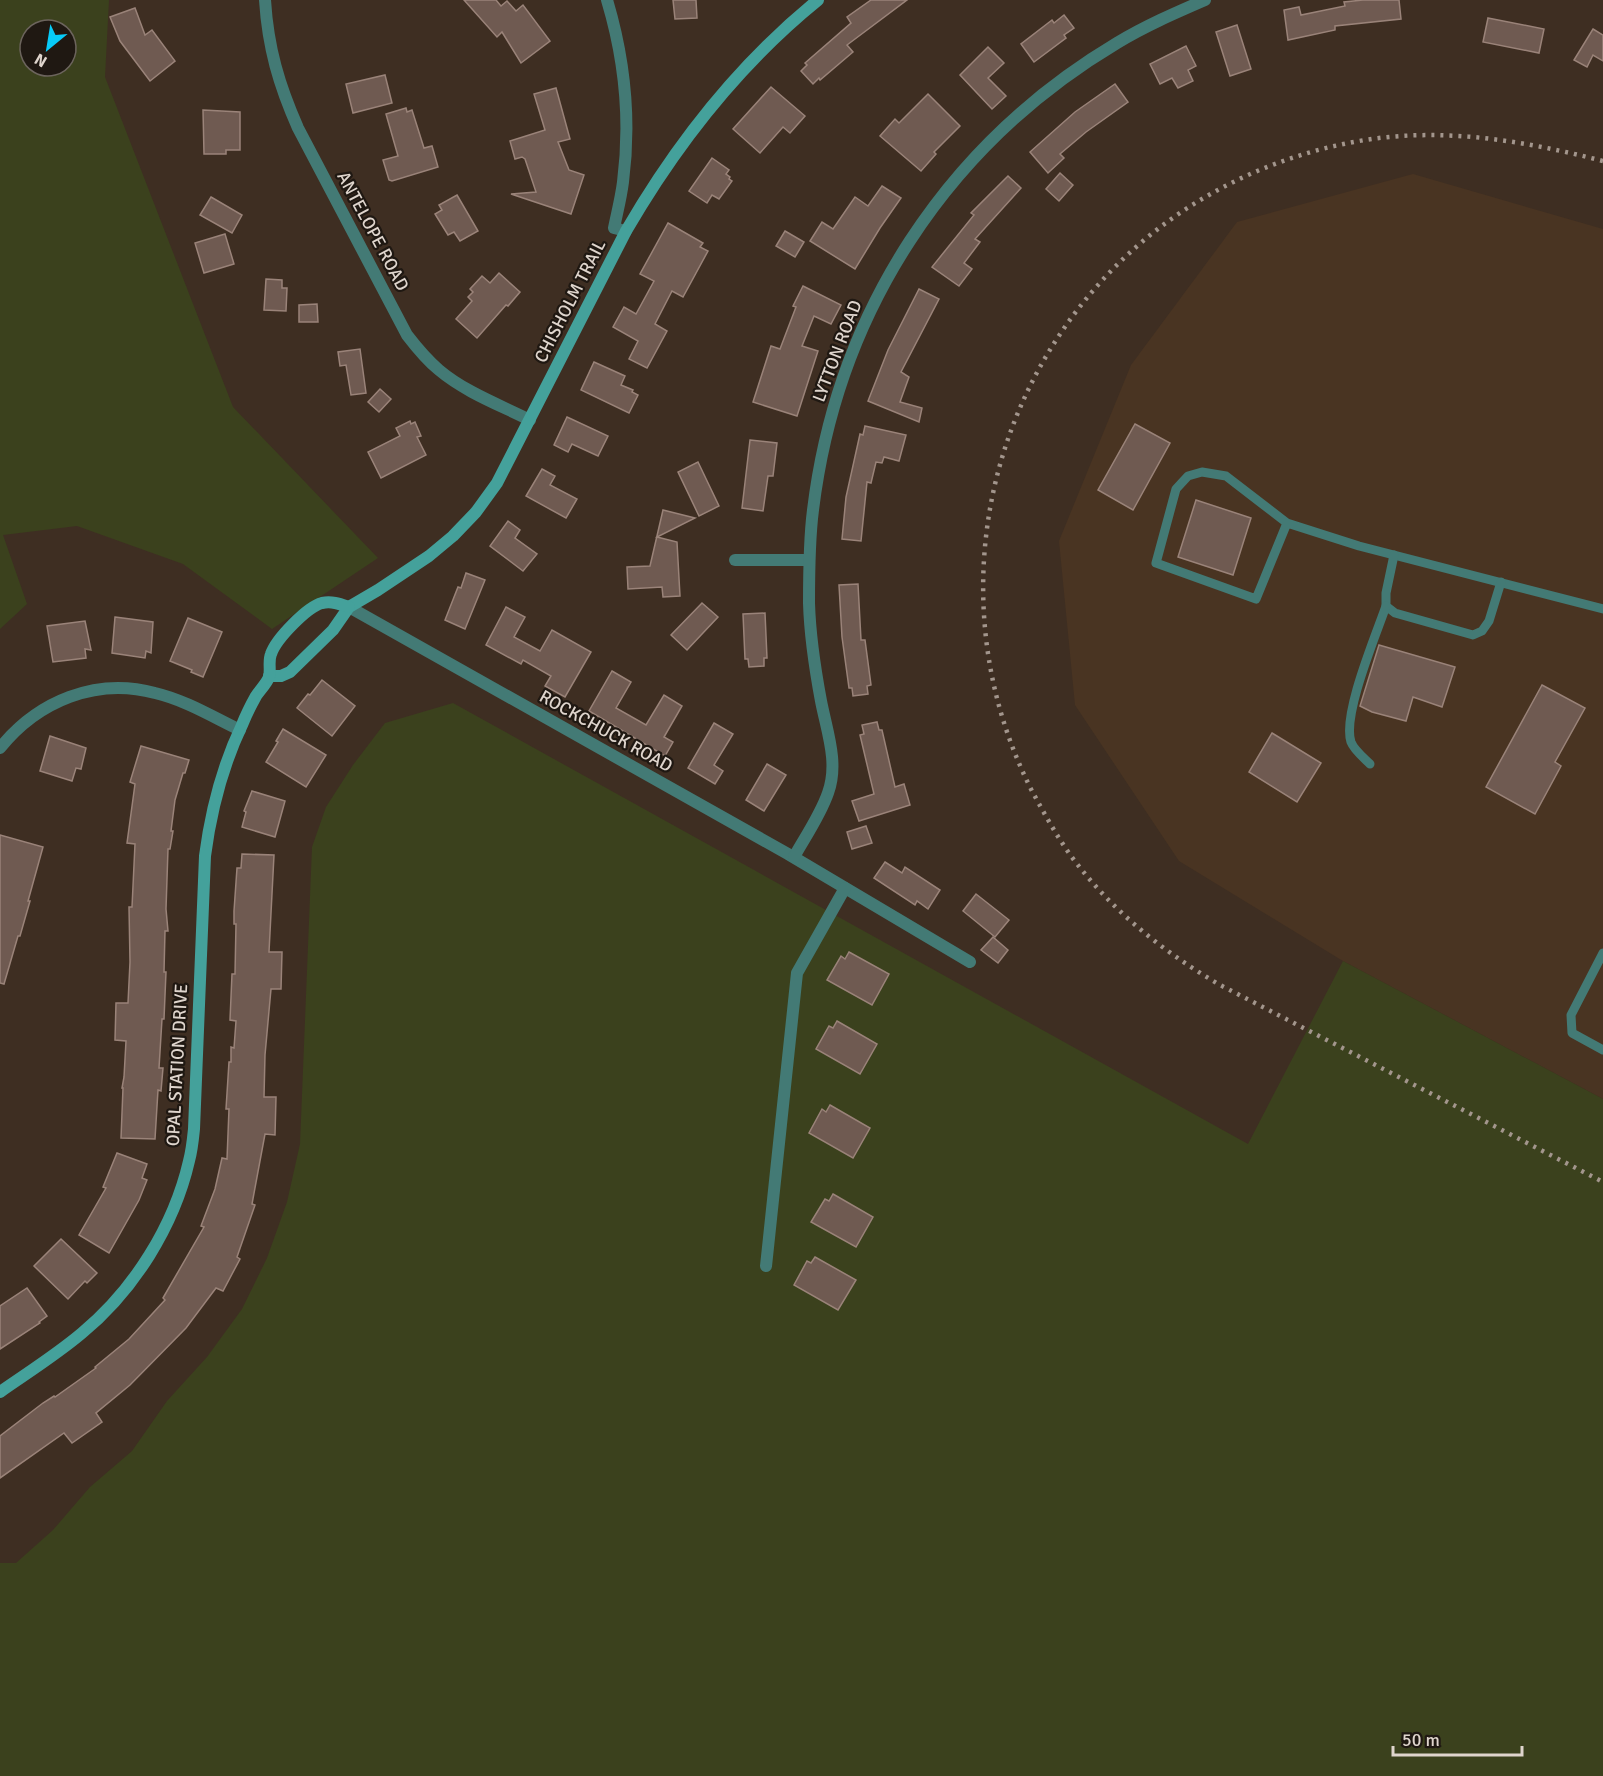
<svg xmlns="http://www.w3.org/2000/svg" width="1603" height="1776" viewBox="0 0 1603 1776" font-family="Signika,sans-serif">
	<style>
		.built { fill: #493422 }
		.green { fill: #3b411d; fill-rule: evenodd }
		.building { fill: #6f5a51; stroke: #9a8379; stroke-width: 1.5 }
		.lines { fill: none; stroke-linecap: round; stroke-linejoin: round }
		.lane { stroke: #437a75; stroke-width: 9 }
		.street { stroke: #437a75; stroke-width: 12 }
		.secondary { stroke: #44a19b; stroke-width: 12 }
		.rail { stroke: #a3968d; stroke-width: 4.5; stroke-dasharray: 3 6; stroke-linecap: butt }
		.labels { text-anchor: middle; stroke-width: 4.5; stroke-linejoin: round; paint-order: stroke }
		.street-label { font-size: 18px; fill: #dfd5cd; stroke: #1f1812 }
	</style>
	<rect width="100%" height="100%" fill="#3e2e22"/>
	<polygon class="built" points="1413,174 1603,229 1603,1099 1343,961 1179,861 1075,705 1059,541 1131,365 1237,222"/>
	<g class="green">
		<path d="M0,0H109L105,77L233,407L378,558L272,629L183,564L77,526L3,535L27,604L0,629ZM30,30H66V66H30Z"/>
		<polygon points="453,703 1248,1144 1343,961 1603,1099 1603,1776 0,1776 0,1563 16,1563 53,1530 90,1487 132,1451 167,1401 207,1357 242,1309 267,1258 287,1202 300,1144 312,847 326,807 353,765 385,723"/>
	</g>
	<g class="building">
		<polygon points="464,0 496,0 501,6 507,1 516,11 523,5 550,41 521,63 502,32 497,37"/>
		<polygon points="673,0 696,0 697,18 675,19"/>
		<polygon points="871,0 907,0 847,45 853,52 820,80 819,78 813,84 801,71 807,65 805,63 851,23 847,17"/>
		<polygon points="1363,0 1399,0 1401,19 1335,26 1335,30 1288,40 1284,10 1299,7 1301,15 1345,6 1344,2"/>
		<polygon points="135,8 145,35 152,30 175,61 150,81 120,41 110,17"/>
		<polygon points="1064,15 1074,28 1064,35 1066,38 1034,62 1021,44 1052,20 1054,23"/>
		<polygon points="1488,18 1544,29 1539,53 1483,42"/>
		<polygon points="1237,25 1251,69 1230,76 1216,32"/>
		<polygon points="1593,29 1603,35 1603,61 1593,55 1587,67 1574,60"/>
		<polygon points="1186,46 1196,66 1188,70 1193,81 1178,88 1172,78 1160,84 1150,64"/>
		<polygon points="988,47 1004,63 988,78 1006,96 992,109 960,75"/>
		<polygon points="385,75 392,103 353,113 346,84"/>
		<polygon points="1115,84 1128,102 1086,132 1060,154 1064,158 1048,173 1030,152 1075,112"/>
		<polygon points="771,87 805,116 790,133 783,127 760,153 733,129"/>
		<polygon points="556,88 570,139 558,142 569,170 584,175 571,214 511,194 536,192 525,159 522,157 515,159 510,141 545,130 534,94"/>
		<polygon points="928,94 960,126 934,152 936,154 921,171 880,136 895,119 899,123"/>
		<polygon points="406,108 407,112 412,110 424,148 432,146 438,167 392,181 389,180 383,160 398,156 386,114"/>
		<polygon points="203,110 240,112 240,150 226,150 226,154 204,154"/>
		<polygon points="712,158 729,170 726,174 730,177 729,179 732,181 719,199 712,195 707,203 689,191"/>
		<polygon points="1060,173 1073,185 1059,201 1046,189"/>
		<polygon points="1008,176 1021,188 975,239 980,242 964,263 972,269 959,286 932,267 974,215 971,213"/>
		<polygon points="882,186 901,198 880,228 855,269 810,241 822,222 833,229 855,197 868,206"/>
		<polygon points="457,195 478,231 460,241 454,232 448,235 435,214 442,210 439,205"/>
		<polygon points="211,197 242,215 232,233 200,215"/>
		<polygon points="668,223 703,243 700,247 708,251 683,297 672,291 655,324 667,331 647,368 629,359 638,341 613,327 624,307 636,314 654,281 640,274"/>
		<polygon points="785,231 804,242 795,257 776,246"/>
		<polygon points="225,234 234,264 204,273 195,243"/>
		<polygon points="499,273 520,292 508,306 506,305 477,338 456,319 472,301 468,297 473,292 470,289 482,276 490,283"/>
		<polygon points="266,279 282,280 282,288 287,288 286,311 264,310"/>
		<polygon points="803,286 841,305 831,324 814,316 802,346 818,351 797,416 753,402 771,346 780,349 796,307 793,306"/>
		<polygon points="919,289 939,299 901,372 909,377 900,402 922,408 919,422 868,401 888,350"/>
		<polygon points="317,304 318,322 299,322 299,305"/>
		<polygon points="360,349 366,393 351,395 346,365 340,366 338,352"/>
		<polygon points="594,362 625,376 621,385 633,390 632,392 638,395 629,413 581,390"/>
		<polygon points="380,389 391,399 379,412 368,402"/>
		<polygon points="567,417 608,436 598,456 572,444 568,452 554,445"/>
		<polygon points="410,421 411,424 415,422 421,436 417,437 426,455 381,478 368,452 400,436 396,428"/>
		<polygon points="1135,424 1170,443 1133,510 1098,490"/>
		<polygon points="865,426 906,435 899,461 884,457 882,463 876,462 871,483 867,482 861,541 842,539 846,497 860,434 863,435"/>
		<polygon points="750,440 777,443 773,476 768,476 763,511 742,508"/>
		<polygon points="698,462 719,506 699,516 678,472"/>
		<polygon points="542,469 555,476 550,485 577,499 566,518 526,496"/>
		<polygon points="1196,500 1251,518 1233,575 1178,557"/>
		<polygon points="663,510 695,518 657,537 677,542 680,596 663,597 662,587 628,589 627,567 650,566"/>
		<polygon points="508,521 520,530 515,538 537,554 523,571 490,546"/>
		<polygon points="466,573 485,580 465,629 445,620 458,587 461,588"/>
		<polygon points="858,584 861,640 865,640 871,685 867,686 868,694 853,696 852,688 849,688 842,637 839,585"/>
		<polygon points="702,603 718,617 687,650 671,635"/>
		<polygon points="506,607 525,617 514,637 540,651 552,630 591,652 565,697 545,686 551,676 523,660 521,664 486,645"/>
		<polygon points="765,613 767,658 764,658 764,666 749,667 748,659 745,659 743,614"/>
		<polygon points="115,617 153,622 151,653 146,651 145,658 112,653"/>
		<polygon points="188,618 222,632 203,677 191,672 192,670 170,661"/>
		<polygon points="85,621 91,650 85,649 86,658 53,662 47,626"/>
		<polygon points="1379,645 1455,667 1442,707 1413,697 1406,721 1372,712 1360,706"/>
		<polygon points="612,671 631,682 616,708 646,725 664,695 682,706 664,737 673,742 665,756 589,711"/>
		<polygon points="322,680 355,706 332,736 297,708 308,694 310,695"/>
		<polygon points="1542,685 1585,708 1555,762 1561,766 1535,814 1486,787"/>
		<polygon points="877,722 879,730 882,730 895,787 904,784 910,805 859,821 852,801 874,794 860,735 864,734 862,725"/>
		<polygon points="714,723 733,734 714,765 723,771 715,784 688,768"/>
		<polygon points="283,729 326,755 306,787 266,762 278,742 276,741"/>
		<polygon points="1272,733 1321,763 1297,802 1249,772"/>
		<polygon points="50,736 86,748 81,769 76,768 72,781 40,771"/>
		<polygon points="141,746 189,760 185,773 183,773 175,800 171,831 173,831 170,849 168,849 166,909 168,931 165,931 164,972 166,972 164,1019 162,1019 159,1068 163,1068 161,1091 158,1090 155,1139 121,1138 123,1088 122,1088 124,1077 126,1041 115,1040 116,1003 128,1003 130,962 129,907 132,907 135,844 127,843 135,784 130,782"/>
		<polygon points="767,764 786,775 764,811 746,800"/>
		<polygon points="252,791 285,801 275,837 242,827 246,812 244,811"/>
		<polygon points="866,826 872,843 852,849 847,832"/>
		<polygon points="0,835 43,847 28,901 30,901 20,936 18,936 4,984 0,983"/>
		<polygon points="242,854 274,855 269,952 282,952 281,989 271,989 265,1055 264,1097 276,1097 275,1135 265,1134 252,1204 255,1205 237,1257 240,1259 223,1291 216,1288 186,1328 130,1385 96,1413 102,1422 72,1443 64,1433 0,1478 0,1436 43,1403 54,1396 55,1397 96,1368 95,1367 129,1339 165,1300 163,1298 204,1227 201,1226 215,1189 222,1158 227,1159 229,1109 226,1109 229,1062 231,1062 231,1047 234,1048 236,1021 230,1020 232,974 235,974 236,924 234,924 234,911 237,868 241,868"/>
		<polygon points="885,862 902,873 905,867 940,890 928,909 917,901 915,905 874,878"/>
		<polygon points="976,894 1009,920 995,937 963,911"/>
		<polygon points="993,937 1008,950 998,963 981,950"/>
		<polygon points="849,952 889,974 872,1005 827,980 841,956 845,959"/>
		<polygon points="837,1021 877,1044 860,1074 816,1049 829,1026 833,1028"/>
		<polygon points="830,1105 870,1128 853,1158 809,1133 822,1109 826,1112"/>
		<polygon points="117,1153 147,1164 142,1178 147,1180 139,1200 109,1253 79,1235 106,1188 103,1187"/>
		<polygon points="833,1194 873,1217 856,1247 811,1222 825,1199 829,1201"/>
		<polygon points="61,1239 97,1273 87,1283 85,1281 68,1299 34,1266"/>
		<polygon points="815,1257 856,1280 838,1310 794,1285 807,1261 811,1263"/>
		<polygon points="27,1288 47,1316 39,1322 40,1323 0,1349 0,1306"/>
	</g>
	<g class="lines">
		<g class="lane">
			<polyline points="1287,523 1226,476 1202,472 1188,476 1176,489 1156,563 1256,599 1287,523 1359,546 1603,609"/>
			<polyline points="1394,555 1386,593 1386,606 1395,613 1473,635 1482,631 1489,621 1501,582"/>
			<path d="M1370,764C1364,758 1354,750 1351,742C1342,715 1376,635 1386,606"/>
			<polyline points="1603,953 1571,1015 1572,1033 1603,1050"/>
		</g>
		<g class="street">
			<path d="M265,0C268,48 279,85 298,128L407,335C417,348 427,360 439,370C465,392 500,405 530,420"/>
			<path d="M607,0C625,60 631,120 623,182C621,198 617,213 614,228L626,231"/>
			<polyline points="735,560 809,560"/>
			<polyline points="349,607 788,854 970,962"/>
			<path d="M0,748C38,701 96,677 155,693C185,700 213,717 240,730"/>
			<path d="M794,857C805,837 820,816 828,793C839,763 827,732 821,701C815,669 810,636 809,603C809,572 809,541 813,510C837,313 946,145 1117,43C1145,26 1175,13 1205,0"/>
			<polyline points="766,1266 797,973 845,888"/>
		</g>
		<g class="secondary">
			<path d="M269,676H281L290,672L333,630L349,607L378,590L429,556L453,536L476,512L497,483L626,231C677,143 739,64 818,0"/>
			<path d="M0,1392C27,1373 56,1355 82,1333C134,1290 174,1226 189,1161C192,1150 193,1139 194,1129L205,856C211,810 222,767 242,725C246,715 251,705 256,696C260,690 267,683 269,677C271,670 268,661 271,654C276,639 307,607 322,603C332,601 340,604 349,607"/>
		</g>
		<path class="rail" d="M1603,161C1529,142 1455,129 1379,138C1293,149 1209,185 1143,241C984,376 937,605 1032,791C1044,813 1056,835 1071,856C1111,910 1162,951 1220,985L1603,1182"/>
	</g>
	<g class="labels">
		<g class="street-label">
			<text transform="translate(373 231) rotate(62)" y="6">ANTELOPE ROAD</text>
			<text transform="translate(570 301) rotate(-63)" y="6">CHISHOLM TRAIL</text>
			<text transform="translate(837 351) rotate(-69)" y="6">LYTTON ROAD</text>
			<text transform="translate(606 731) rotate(29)" y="6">ROCKCHUCK ROAD</text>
			<text transform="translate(177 1065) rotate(-87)" y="6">OPAL STATION DRIVE</text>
		</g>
	</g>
	<g transform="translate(48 48) rotate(210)"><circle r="28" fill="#1f1812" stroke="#6c645d" stroke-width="1.5"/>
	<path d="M0-4.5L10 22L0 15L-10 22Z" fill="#07cbf9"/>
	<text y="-9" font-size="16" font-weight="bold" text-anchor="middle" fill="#dfd5cd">N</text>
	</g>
	<path d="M1393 1746v9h129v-9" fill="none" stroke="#dfd5cd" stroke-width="3"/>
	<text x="1402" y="1746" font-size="18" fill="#dfd5cd" stroke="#1f1812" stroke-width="4.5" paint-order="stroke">50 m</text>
</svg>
